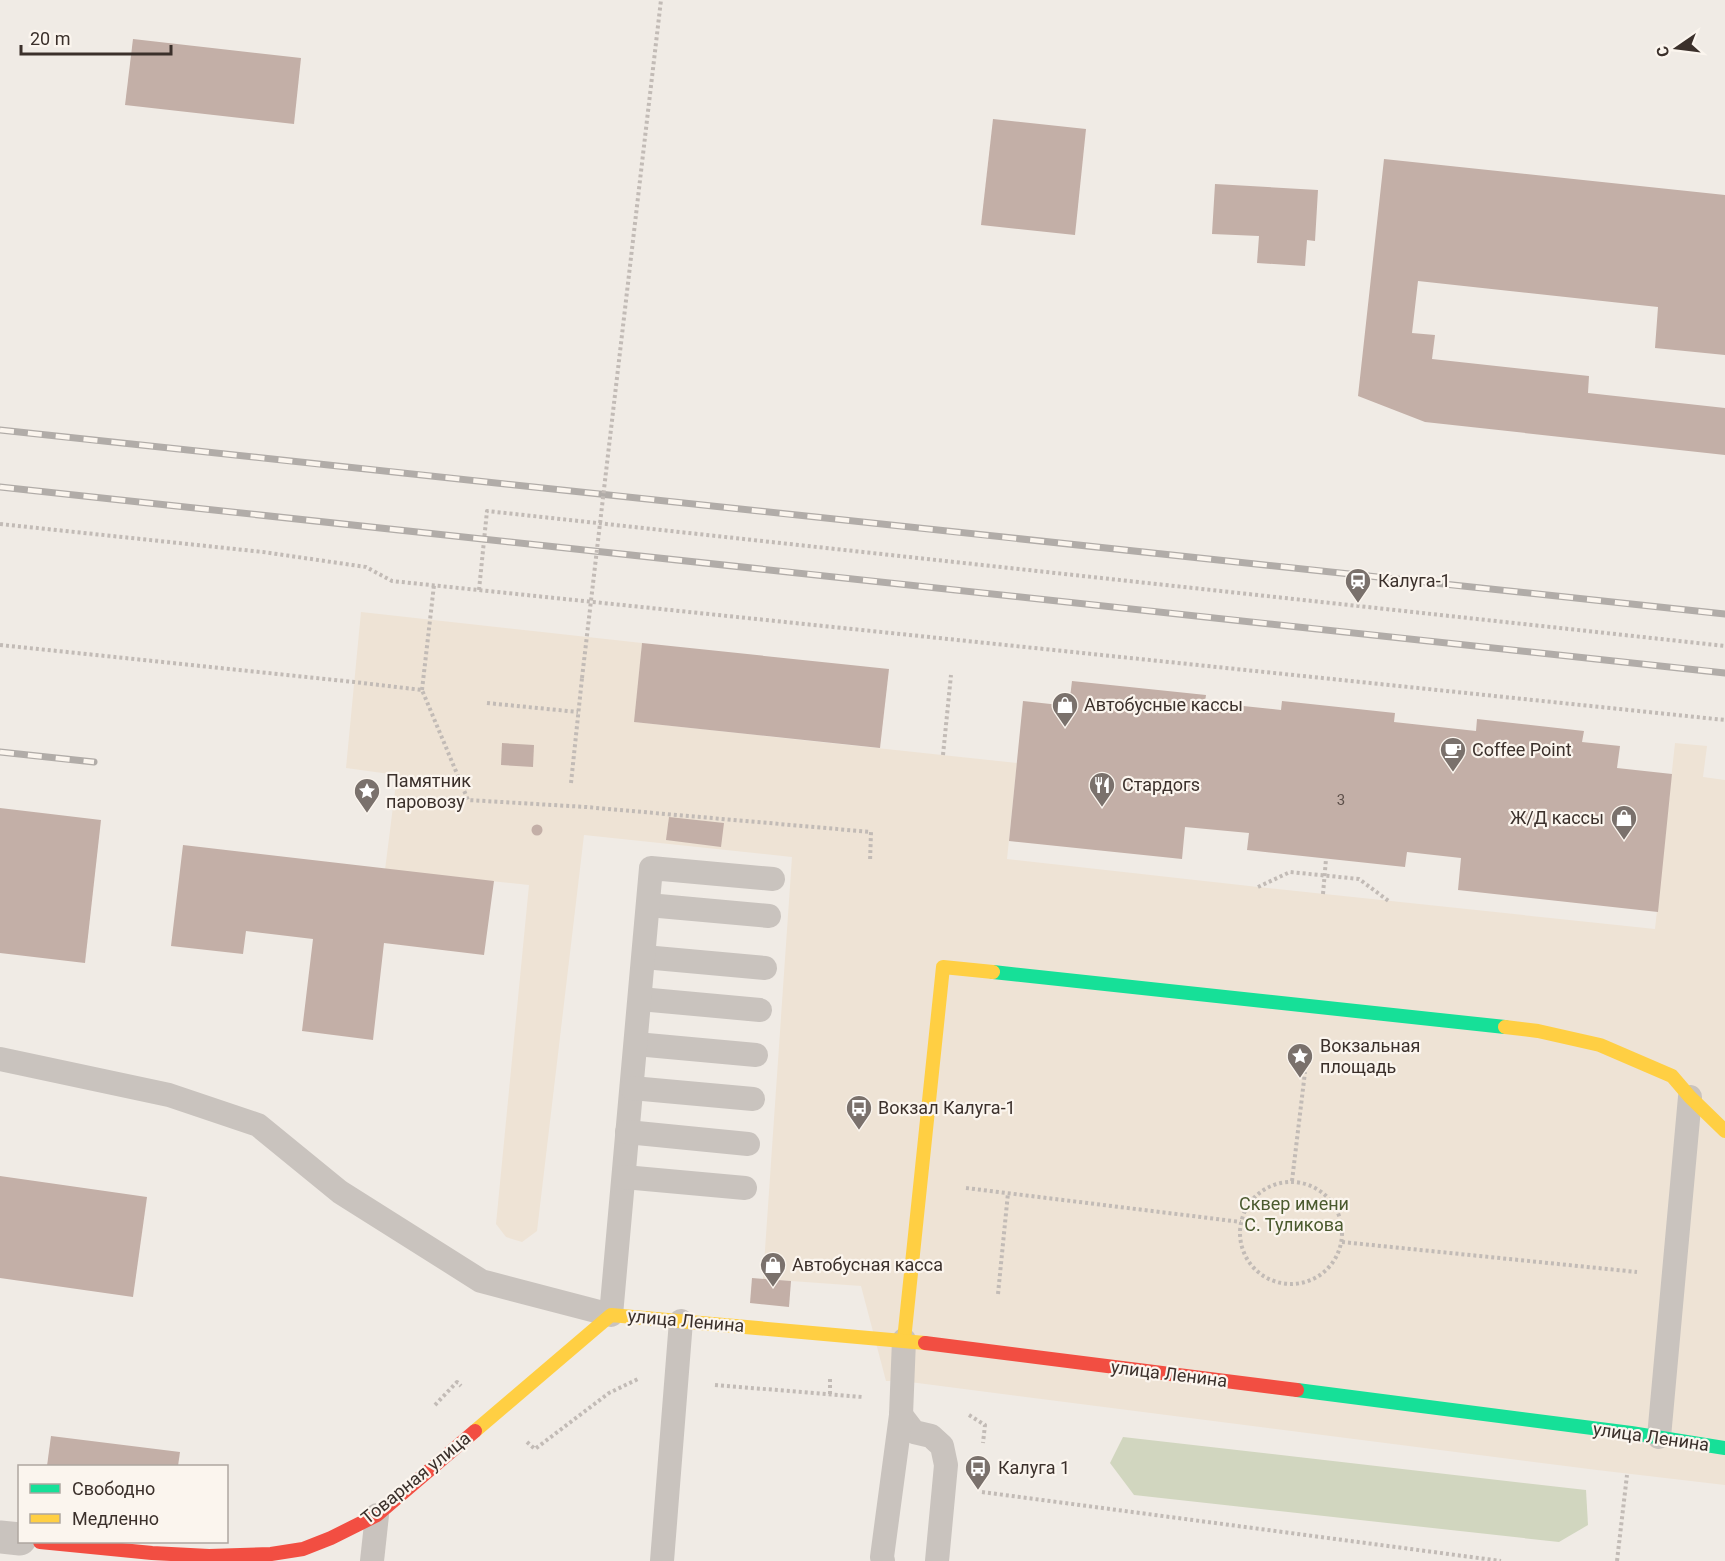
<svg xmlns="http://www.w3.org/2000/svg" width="1725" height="1561" viewBox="0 0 1725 1561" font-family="Roboto,sans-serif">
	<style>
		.green { fill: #d1d6bf }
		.plaza { fill: #eee3d5 }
		.building { fill: #c3afa7 }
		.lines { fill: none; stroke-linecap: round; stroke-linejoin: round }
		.path { stroke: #c2bbb6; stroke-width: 4; stroke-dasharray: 3 3; stroke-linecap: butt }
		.lane { stroke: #c9c3be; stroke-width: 24 }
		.street { stroke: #c9c3be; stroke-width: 33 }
		.fast { stroke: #16e098; stroke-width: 14 }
		.slow { stroke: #ffcf43; stroke-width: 14 }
		.jam { stroke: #f24e42; stroke-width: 14 }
		.rail-casing { stroke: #b1aca8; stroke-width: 7 }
		.rail { stroke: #fbf5ee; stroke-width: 4.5; stroke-dasharray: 14; stroke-linecap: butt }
		.path-bridge { stroke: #c2bbb6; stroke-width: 4; stroke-dasharray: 3 3; stroke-linecap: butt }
		.labels { text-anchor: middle; stroke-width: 4.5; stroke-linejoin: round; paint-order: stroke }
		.number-label { font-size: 15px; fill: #5d504a }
		.poi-label { font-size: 18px; fill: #3b302b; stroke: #fbf5ee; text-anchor: start }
		.park-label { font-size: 18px; fill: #4a5a2e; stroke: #fbf5ee }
		.street-label { font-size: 18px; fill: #3b302b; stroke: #fbf5ee }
	</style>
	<rect width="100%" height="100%" fill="#f0ebe5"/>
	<polygon class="green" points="1123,1437 1586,1490 1588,1525 1559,1542 1134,1495 1110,1463"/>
	<polygon class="plaza" points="361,612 642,643 635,722 1017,763 1007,859 1258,887 1655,929 1675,743 1707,746 1703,777 1725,780 1725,1485 1597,1470 933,1385 902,1381 886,1381 861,1286 763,1279 792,857 584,835 537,1231 522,1242 506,1237 496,1224 529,885 385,870 397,775 346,768"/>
	<g class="building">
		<polygon points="133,39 301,58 294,124 125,105"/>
		<polygon points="993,119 1086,129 1075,235 981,225"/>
		<polygon points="1384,159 1725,195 1725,355 1655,348 1658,307 1418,281 1412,333 1435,335 1432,359 1589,376 1588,393 1725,408 1725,455 1425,422 1358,396"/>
		<polygon points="1215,184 1318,190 1315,241 1307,240 1305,266 1257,263 1259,236 1212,234"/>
		<polygon points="642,643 889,669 880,748 634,722"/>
		<polygon points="1072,681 1206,695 1205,702 1281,710 1282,701 1395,713 1394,722 1476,731 1477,719 1584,731 1582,742 1620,746 1617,768 1672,774 1658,912 1458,890 1461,858 1407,852 1405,867 1247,850 1249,833 1185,827 1182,859 1009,841 1023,701 1069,706"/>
		<polygon points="502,743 534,745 533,767 501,765"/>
		<polygon points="0,808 101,820 85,963 0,953"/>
		<polygon points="669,817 724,823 721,847 666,840"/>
		<circle cx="537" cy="830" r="5.5"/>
		<polygon points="183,845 494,881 484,955 384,943 373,1040 302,1031 313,939 246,931 243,954 171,946"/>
		<polygon points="0,1176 147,1197 133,1297 0,1278"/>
		<polygon points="752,1278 791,1281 789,1307 750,1303"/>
		<polygon points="51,1436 180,1452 178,1466 47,1466"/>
	</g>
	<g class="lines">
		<g class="path">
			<polyline points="0,524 263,552 366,567 392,581 1725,720"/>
			<polyline points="479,590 487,511 1725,646"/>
			<polyline points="0,645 354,682 422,690 468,800 586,807 871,832 870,862"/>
			<polyline points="422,690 434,585"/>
			<polyline points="487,703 578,712"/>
			<polyline points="943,755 951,675"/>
			<polyline points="571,783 582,678"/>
			<polyline points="1258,887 1290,872 1359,879 1390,902"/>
			<polyline points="1323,894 1326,859"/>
			<polyline points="1292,1181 1305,1072"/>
			<circle cx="1291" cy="1233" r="51"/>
			<polyline points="966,1188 1241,1222"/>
			<polyline points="1342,1242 1637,1272"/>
			<polyline points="998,1294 1008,1193"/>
			<polyline points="715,1385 863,1397"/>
			<polyline points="830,1394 830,1377"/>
			<polyline points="435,1405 457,1382 461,1386"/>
			<polyline points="969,1415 985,1425 983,1443"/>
			<polyline points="527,1442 535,1449 609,1393 638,1379"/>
			<polyline points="982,1492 1501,1561"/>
			<polyline points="1617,1561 1627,1475"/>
		</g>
		<g class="lane">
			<polyline points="648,905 769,916"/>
			<polyline points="644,957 765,968"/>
			<polyline points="640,999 760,1010"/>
			<polyline points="636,1044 756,1055"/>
			<polyline points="0,1059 169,1095 258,1125 340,1192 481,1281 611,1315 651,868 773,879"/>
			<polyline points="632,1088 753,1099"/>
			<polyline points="627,1132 748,1144"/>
			<polyline points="624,1177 745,1188"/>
			<polyline points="901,1415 914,1432 931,1436 942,1446 946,1465 937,1561"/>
			<polyline points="1659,1437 1690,1097"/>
			<polyline points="372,1561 377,1515"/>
			<polyline points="662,1561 681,1321"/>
			<polyline points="883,1561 882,1557 901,1415 904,1340"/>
		</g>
		<polyline class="street" points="0,1537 20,1539"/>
		<g class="fast">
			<polyline points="993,972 1505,1027"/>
			<polyline points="1297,1390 1631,1433 1725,1448"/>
		</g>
		<g class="slow">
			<polyline points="1505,1027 1538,1031 1600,1045 1672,1076 1690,1097 1725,1131"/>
			<polyline points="904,1340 943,967 993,972"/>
			<polyline points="475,1431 611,1315 925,1343"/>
		</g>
		<g class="jam">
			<polyline points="925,1343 1297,1390"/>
			<polyline points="40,1542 152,1553 209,1556 271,1554 303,1549 331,1538 377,1515 475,1431"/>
		</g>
		<g class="rail-casing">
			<g id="rail">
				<polyline points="0,430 1725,614"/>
				<polyline points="0,487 1725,673"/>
				<polyline points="0,752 94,762"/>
			</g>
		</g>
		<use href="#rail" class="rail"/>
		<polyline class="path-bridge" points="582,678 661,0"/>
	</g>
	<defs>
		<g id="station-pin" transform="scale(1.35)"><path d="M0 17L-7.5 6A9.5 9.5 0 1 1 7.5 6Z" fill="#7a716c" stroke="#fbf5ee"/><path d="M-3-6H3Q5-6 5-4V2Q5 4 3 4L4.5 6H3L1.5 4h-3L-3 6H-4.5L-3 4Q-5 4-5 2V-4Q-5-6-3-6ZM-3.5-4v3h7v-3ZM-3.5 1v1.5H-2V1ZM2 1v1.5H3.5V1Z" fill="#fff"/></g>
		<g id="shop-pin" transform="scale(1.35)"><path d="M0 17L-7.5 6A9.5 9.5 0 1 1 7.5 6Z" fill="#7a716c" stroke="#fbf5ee"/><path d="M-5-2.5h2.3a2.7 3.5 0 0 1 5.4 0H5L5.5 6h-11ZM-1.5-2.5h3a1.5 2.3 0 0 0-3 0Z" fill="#fff"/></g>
		<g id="cafe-pin" transform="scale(1.35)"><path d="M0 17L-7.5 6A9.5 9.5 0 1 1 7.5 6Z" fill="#7a716c" stroke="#fbf5ee"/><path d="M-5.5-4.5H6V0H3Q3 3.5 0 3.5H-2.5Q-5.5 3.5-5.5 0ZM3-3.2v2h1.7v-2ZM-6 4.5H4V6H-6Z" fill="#fff"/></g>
		<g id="restaurant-pin" transform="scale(1.35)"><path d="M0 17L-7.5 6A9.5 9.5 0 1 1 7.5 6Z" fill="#7a716c" stroke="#fbf5ee"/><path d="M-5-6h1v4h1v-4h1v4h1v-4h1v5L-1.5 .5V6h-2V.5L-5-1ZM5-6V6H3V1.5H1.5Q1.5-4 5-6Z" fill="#fff"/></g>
		<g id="sight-pin" transform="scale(1.35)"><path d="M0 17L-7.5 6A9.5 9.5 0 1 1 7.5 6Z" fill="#7a716c" stroke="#fbf5ee"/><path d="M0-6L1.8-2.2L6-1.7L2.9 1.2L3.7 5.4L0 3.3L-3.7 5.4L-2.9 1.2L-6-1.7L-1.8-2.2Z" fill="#fff"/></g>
		<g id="bus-pin" transform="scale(1.35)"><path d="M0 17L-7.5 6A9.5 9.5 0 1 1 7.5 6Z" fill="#7a716c" stroke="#fbf5ee"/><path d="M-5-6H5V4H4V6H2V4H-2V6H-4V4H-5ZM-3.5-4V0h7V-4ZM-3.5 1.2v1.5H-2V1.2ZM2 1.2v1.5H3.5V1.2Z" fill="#fff"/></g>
	</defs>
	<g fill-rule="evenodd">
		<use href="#station-pin" x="1358" y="581"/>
		<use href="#shop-pin" x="1065" y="705"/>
		<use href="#cafe-pin" x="1453" y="750"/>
		<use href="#restaurant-pin" x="1102" y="785"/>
		<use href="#sight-pin" x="367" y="791"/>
		<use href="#shop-pin" x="1624" y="818"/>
		<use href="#sight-pin" x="1300" y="1056"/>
		<use href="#bus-pin" x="859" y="1108"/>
		<use href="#shop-pin" x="773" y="1265"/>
		<use href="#bus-pin" x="978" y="1468"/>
	</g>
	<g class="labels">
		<g class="number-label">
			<text x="1341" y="805">3</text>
		</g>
		<g class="poi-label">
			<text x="1378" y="587">Калуга-1</text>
			<text x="1084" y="711">Автобусные кассы</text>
			<text x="1472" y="756">Coffee Point</text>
			<text x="386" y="787">Памятник<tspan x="386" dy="21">паровозу</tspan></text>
			<text x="1122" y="791">Стардогs</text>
			<text x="1604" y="824" text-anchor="end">Ж/Д кассы</text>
			<text x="1320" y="1052">Вокзальная<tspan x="1320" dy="21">площадь</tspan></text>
			<text x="878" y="1114">Вокзал Калуга-1</text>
			<text x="792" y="1271">Автобусная касса</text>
			<text x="998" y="1474">Калуга 1</text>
		</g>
		<g class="park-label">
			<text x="1294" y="1210">Сквер имени<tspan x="1294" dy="21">С. Туликова</tspan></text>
		</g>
		<g class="street-label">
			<text transform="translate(686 1321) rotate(5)" y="6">улица Ленина</text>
			<text transform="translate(1169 1374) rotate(7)" y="6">улица Ленина</text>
			<text transform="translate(1651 1437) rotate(8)" y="6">улица Ленина</text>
			<text transform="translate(416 1478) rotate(-39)" y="6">Товарная улица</text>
		</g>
	</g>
	<rect x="18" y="1465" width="210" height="78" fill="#fbf5ee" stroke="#aea6a0" stroke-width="1.5"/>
	<rect x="30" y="1484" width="30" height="9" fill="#16e098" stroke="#aea6a0" stroke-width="1.5"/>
	<text x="72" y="1495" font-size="18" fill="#3b302b">Свободно</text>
	<rect x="30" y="1514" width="30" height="9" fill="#ffcf43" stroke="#aea6a0" stroke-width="1.5"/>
	<text x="72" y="1525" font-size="18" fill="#3b302b">Медленно</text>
	<g transform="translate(1677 48) rotate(256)" stroke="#fbf5ee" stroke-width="4.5" paint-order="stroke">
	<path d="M0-4.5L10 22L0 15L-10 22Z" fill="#3b302b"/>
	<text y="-9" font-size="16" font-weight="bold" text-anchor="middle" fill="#3b302b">С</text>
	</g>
	<path d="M21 45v9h150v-9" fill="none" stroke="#3b302b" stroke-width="3"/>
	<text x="30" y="45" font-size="18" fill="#3b302b" stroke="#fbf5ee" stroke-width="4.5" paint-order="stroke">20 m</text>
</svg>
